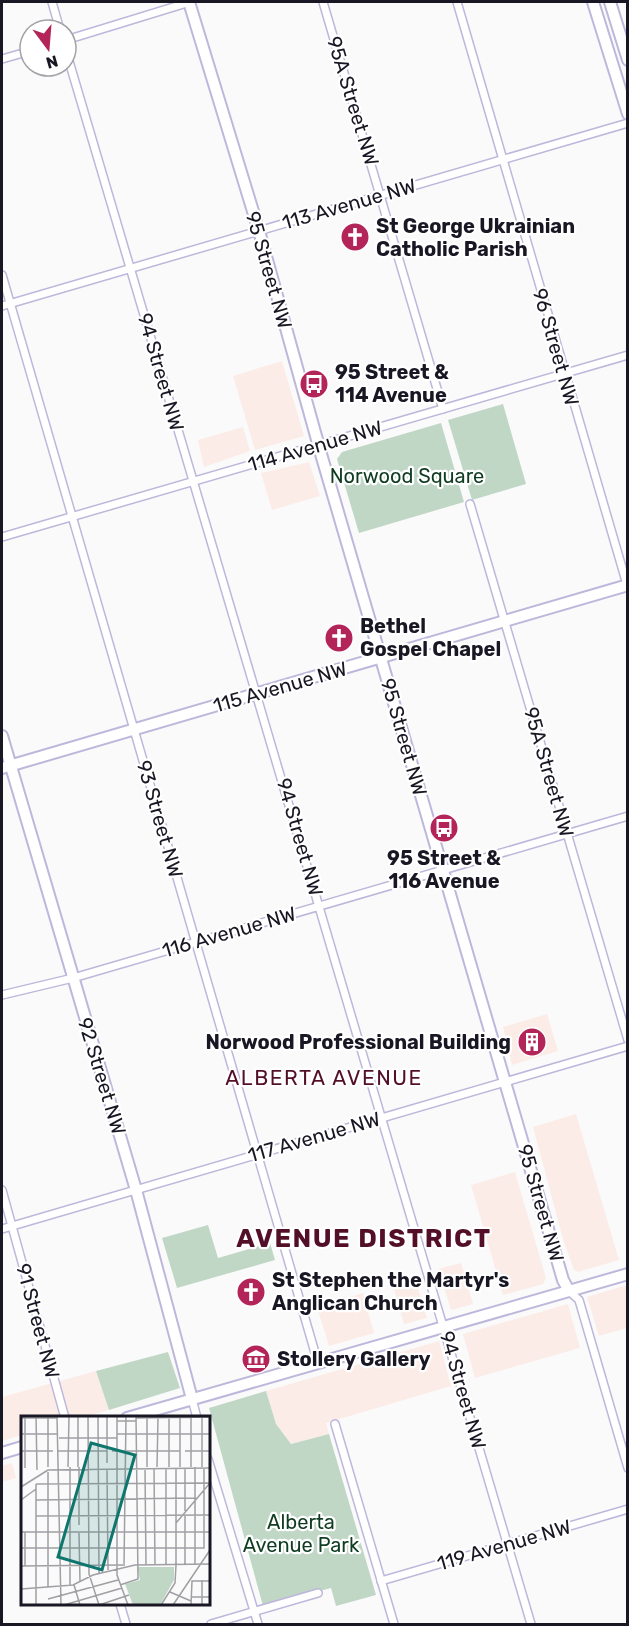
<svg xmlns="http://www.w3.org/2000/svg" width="629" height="1626" viewBox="0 0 629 1626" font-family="Rubik,sans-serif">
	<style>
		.commercial { fill: #fcece8 }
		.green { fill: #c0d7c6 }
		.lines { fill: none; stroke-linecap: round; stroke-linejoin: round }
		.street-casing { stroke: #bdb8db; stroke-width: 10 }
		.secondary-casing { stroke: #bdb8db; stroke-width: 14 }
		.street { stroke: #fff; stroke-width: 7 }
		.secondary { stroke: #fff; stroke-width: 10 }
		.labels { text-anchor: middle; stroke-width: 4.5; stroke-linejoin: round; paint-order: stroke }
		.street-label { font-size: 20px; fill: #191724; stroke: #fff }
		.poi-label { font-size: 20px; font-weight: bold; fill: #191724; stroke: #fff; text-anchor: start }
		.park-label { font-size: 20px; fill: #103c21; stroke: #fff }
		.neighbourhood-label { font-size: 21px; letter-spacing: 1.5px; fill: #520f27; stroke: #fff }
		.district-label { font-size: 26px; font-weight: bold; letter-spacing: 1.5px; fill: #520f27; stroke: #fff }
		.inset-road { fill: none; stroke: #a09fa4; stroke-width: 1.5 }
		.view { fill: #0f766e; fill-opacity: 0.15; stroke: #0f766e; stroke-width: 3 }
		.inset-edge { fill: none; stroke: #191724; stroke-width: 3 }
	</style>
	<rect width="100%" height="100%" fill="#fafafa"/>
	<g class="commercial">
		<polygon points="282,361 304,436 255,450 233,376"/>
		<polygon points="243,427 250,451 204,467 198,440"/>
		<polygon points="309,462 320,496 272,510 261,473"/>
		<polygon points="547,1014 558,1051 512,1065 503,1027"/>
		<polygon points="576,1114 619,1260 578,1272 574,1270 563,1239 533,1127"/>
		<polygon points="515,1172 546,1278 543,1284 503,1295 471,1185"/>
		<polygon points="461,1263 473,1304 451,1310 438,1269"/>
		<polygon points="415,1278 427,1318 404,1324 393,1285"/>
		<polygon points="627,1285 627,1328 599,1336 587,1297"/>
		<polygon points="363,1293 374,1333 329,1346 317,1307"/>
		<polygon points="568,1304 580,1348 475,1378 463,1334"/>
		<polygon points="439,1341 451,1386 326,1423 329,1434 291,1444 276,1424 266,1391"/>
		<polygon points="96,1371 109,1410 83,1417 22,1418 22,1435 2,1441 2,1397"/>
		<polygon points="12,1463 16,1478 2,1482 2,1466"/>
	</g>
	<g class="green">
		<polygon points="503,404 526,484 472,500 448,420"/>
		<polygon points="441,423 464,502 359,533 337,459 342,452"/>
		<polygon points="208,1225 218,1258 270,1243 275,1260 177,1288 162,1238"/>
		<polygon points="168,1352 180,1388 109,1410 96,1371"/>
		<polygon points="266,1391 276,1424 291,1444 329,1434 376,1595 336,1606 331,1588 263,1606 209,1408"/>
	</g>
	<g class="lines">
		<g class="street-casing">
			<g id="street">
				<polyline points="52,2 60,30"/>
				<polyline points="323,2 443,409"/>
				<polyline points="457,2 628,588"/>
				<polyline points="66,40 190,2"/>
				<polyline points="66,51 531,1624"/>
				<polyline points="2,59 30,51"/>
				<polyline points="2,275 318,1363"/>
				<polyline points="2,306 628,123"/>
				<polyline points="470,504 628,1040"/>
				<polyline points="2,537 628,355"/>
				<polyline points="2,995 73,978 628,816"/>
				<polyline points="2,1190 65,1418"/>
				<polyline points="2,1229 628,1046"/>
				<polyline points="569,1291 579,1300 628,1468"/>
				<polyline points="192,1399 197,1418"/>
				<polyline points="335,1424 394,1624"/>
				<polyline points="208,1459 258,1624"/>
				<polyline points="381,1581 628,1509"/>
				<polyline points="120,1604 126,1624"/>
				<polyline points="211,1624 318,1593"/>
			</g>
		</g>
		<g class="secondary-casing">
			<g id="secondary">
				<polyline points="189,2 259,231 321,454 563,1280 569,1291"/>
				<polyline points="593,2 628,114"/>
				<polyline points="610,2 628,60"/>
				<polyline points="2,736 136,1190 192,1399"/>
				<polyline points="2,768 628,585"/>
				<polyline points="127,1418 628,1274"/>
				<polyline points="2,1453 22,1447"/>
			</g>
		</g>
		<use href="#street" class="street"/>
		<use href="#secondary" class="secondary"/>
	</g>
	<defs>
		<g id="church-disc" transform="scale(1.5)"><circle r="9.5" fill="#b32559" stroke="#fff"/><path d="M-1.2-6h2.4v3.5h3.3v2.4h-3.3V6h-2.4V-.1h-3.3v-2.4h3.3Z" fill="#fff"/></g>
		<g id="bus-disc" transform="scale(1.5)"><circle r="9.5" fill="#b32559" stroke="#fff"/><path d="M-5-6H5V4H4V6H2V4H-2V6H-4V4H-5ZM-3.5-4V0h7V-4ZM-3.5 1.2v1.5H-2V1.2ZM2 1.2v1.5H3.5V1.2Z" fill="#fff"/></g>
		<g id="building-disc" transform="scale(1.5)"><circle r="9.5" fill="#b32559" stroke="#fff"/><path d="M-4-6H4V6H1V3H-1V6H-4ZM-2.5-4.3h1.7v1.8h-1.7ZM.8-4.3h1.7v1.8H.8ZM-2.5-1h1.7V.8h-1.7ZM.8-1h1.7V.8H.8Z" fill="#fff"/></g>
		<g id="museum-disc" transform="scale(1.5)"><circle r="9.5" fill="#b32559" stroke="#fff"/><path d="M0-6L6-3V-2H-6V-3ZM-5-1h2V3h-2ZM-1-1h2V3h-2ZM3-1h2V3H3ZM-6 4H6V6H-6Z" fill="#fff"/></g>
	</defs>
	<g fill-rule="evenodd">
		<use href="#church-disc" x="355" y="237"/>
		<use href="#bus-disc" x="314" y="384"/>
		<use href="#church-disc" x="339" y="638"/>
		<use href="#bus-disc" x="444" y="828"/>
		<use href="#building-disc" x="532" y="1042"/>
		<use href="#church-disc" x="251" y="1292"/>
		<use href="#museum-disc" x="256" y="1359"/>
	</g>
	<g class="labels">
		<g class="street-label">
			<text transform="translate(353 101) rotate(73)" y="7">95A Street NW</text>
			<text transform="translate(349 204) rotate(-16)" y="7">113 Avenue NW</text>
			<text transform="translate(269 270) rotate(74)" y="7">95 Street NW</text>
			<text transform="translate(556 347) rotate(74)" y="7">96 Street NW</text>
			<text transform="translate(161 372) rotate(74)" y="7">94 Street NW</text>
			<text transform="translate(315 446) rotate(-16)" y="7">114 Avenue NW</text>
			<text transform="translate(280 687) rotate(-16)" y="7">115 Avenue NW</text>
			<text transform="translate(404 737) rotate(74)" y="7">95 Street NW</text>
			<text transform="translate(549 772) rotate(74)" y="7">95A Street NW</text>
			<text transform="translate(160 819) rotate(74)" y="7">93 Street NW</text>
			<text transform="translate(300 837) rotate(74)" y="7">94 Street NW</text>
			<text transform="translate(229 932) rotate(-16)" y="7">116 Avenue NW</text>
			<text transform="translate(102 1076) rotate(73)" y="7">92 Street NW</text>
			<text transform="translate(314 1137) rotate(-16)" y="7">117 Avenue NW</text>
			<text transform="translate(541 1203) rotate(74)" y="7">95 Street NW</text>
			<text transform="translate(38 1321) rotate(75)" y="7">91 Street NW</text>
			<text transform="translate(463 1390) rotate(74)" y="7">94 Street NW</text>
			<text transform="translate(504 1545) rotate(-16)" y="7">119 Avenue NW</text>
		</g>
		<g class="poi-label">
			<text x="376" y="233">St George Ukrainian<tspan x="376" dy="23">Catholic Parish</tspan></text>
			<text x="335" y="379">95 Street &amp;<tspan x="335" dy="23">114 Avenue</tspan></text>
			<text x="360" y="633">Bethel<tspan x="360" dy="23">Gospel Chapel</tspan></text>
			<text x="444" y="865" text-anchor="middle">95 Street &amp;<tspan x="444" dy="23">116 Avenue</tspan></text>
			<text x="511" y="1049" text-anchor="end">Norwood Professional Building</text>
			<text x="272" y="1287">St Stephen the Martyr's<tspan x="272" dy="23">Anglican Church</tspan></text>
			<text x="277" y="1366">Stollery Gallery</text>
		</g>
		<g class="park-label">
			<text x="407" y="483">Norwood Square</text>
			<text x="301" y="1529">Alberta<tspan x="301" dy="23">Avenue Park</tspan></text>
		</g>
		<g class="neighbourhood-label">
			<text x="324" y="1085">ALBERTA AVENUE</text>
		</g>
		<g class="district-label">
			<text x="364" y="1247">AVENUE DISTRICT</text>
		</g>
	</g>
	<g transform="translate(21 1416)">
		<rect width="189" height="189" fill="#fafafa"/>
		<path d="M116,151H153V164L139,189H112L104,168L119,164Z" fill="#c0d7c6"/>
		<path class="inset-road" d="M4,0V52M15,0L16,54M36,0L40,189M67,0L68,158L78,189M77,0L78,158M86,0V47M96,0V159L107,189M0,2H36M115,2L189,1M126,2V51M148,2V51M170,2V51M96,5H115M0,18H36M96,18H189M38,22H96M0,35H32M37,35H86M91,35H159M164,35H189M27,51V0M47,51L48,0M49,51V170M57,51V0M58,51V109M136,51L137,2M159,51V2M181,51V2M133,52L134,149M145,52V149M86,53L87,154M124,53L125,149M164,53V95M27,54L189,52M15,68L189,67M15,68V189M0,71L27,54M0,84L15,73M15,84L176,82M15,100L189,99M164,100V149M155,107L189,67M0,116H189M4,116V150M58,117L59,166M0,132H183V52M174,148V51M155,149V52M0,150L102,149M103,150L105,0M53,169L59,189M99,169L117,163L115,0M27,171V56M0,173L52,169L72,159L114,149L189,148M149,176L170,185M170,181H189M27,183L97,164M43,189L101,172M78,189L108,179M140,189L154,167L155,149M152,189L189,134M170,189L171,165H189M181,189V164"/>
		<path class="view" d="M70,27L114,39L81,154L37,141Z"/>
		<rect width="189" height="189" class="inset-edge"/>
	</g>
	<rect width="629" height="1626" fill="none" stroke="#191724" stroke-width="6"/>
	<g transform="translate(48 48) rotate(164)"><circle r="28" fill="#ffffff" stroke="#a3a2a7" stroke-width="1.5"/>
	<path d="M0-4.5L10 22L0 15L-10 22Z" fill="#b32559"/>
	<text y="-9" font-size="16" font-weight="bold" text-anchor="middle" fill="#191724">N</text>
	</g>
</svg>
